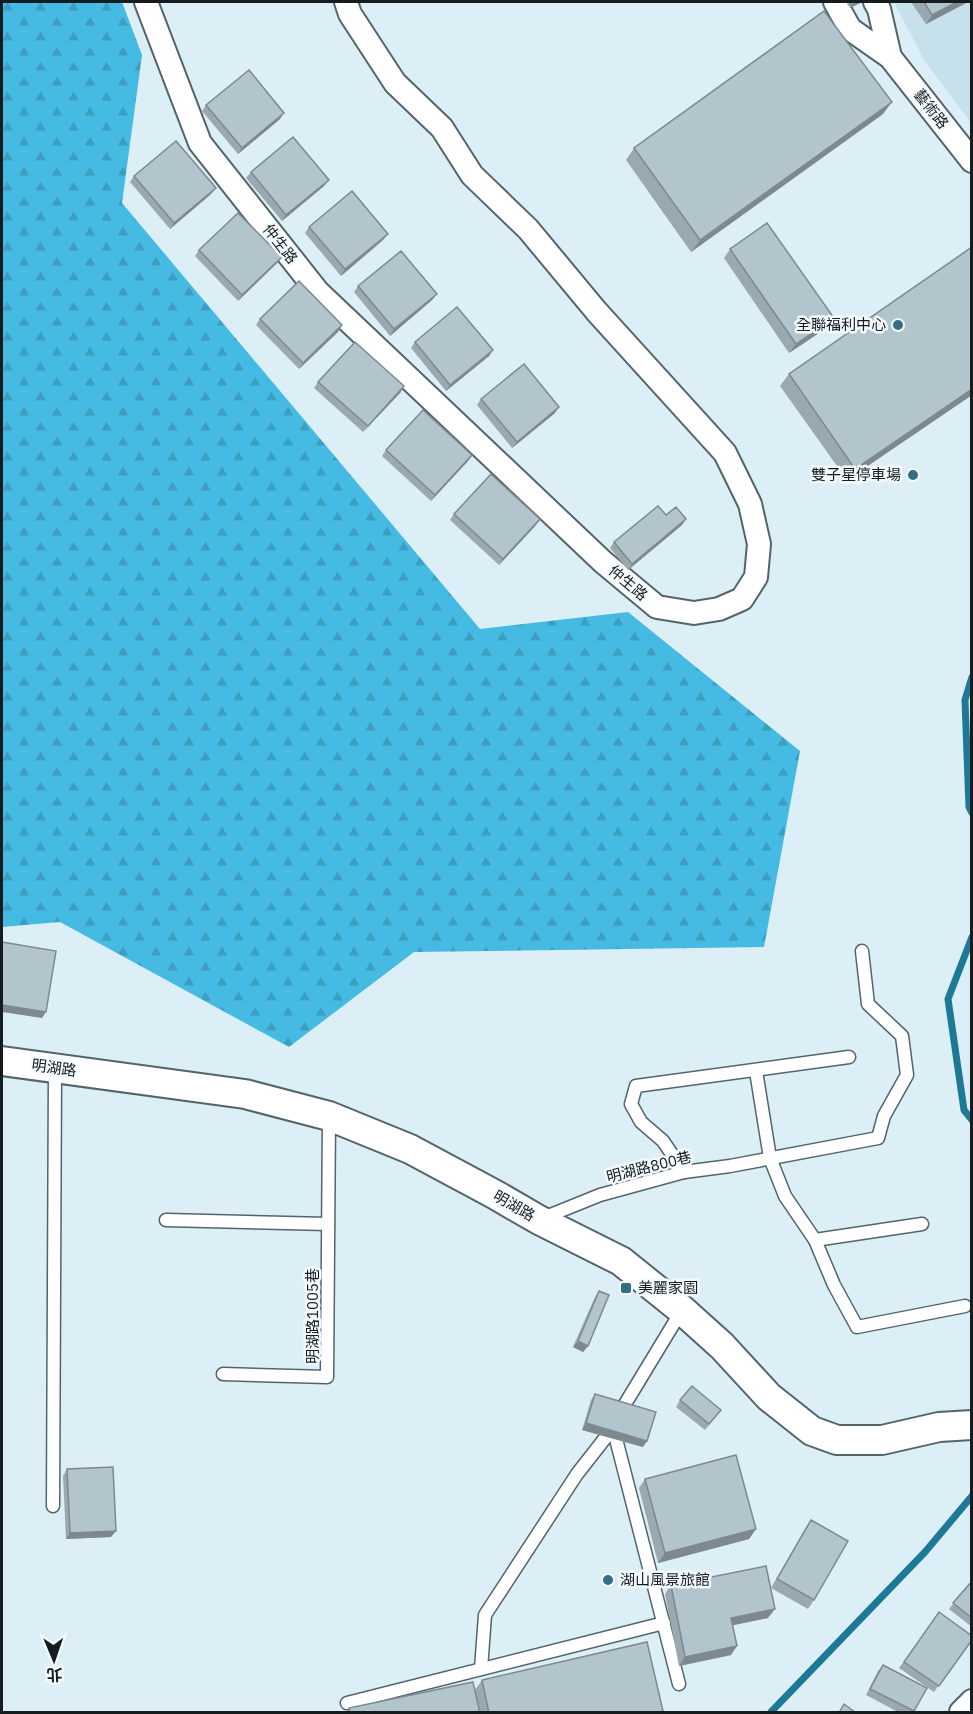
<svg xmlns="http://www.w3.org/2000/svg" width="973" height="1714" viewBox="0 0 973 1714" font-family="'IBM Plex Sans','Noto Sans TC',sans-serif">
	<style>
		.built { fill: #c6e1ec }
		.forest { fill: url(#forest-firs) }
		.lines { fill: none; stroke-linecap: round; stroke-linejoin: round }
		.stream { stroke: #1d7995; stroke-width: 7 }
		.service-casing { stroke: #54646b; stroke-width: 15 }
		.minor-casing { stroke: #54646b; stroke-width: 26 }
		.tertiary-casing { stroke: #54646b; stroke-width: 32 }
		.service { stroke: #fff; stroke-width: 12 }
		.minor { stroke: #fff; stroke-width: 22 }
		.tertiary { stroke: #fff; stroke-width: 28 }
		.wall { fill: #99a9af }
		.shaded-wall { fill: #7d898f }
		.building { fill: #b2c4cc; stroke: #7d898f; stroke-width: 1.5 }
		.poi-dot { fill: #326f86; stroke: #f3fafd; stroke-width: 2 }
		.labels { text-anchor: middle; stroke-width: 5; stroke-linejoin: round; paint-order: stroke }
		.street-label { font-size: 15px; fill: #151c1f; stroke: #f3fafd }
		.poi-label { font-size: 15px; fill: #151c1f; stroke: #f3fafd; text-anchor: end }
	</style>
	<defs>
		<pattern id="forest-firs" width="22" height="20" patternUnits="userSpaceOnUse" patternTransform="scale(1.5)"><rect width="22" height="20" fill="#45bae2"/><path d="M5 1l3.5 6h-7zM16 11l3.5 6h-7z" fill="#3c9fc1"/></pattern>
	</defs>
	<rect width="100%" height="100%" fill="#dceff7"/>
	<polygon class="built" points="894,2 971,2 971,123 924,60"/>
	<polygon class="forest" points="2,2 122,2 142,55 122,203 480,629 628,612 800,751 764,947 414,952 289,1047 60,922 2,927"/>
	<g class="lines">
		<g class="stream">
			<polyline points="972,677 965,700 969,807 972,813"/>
			<polyline points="972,937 948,999 964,1110 972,1120"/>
			<polyline points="771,1712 925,1552 972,1496"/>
		</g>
		<g class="service-casing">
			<g id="service">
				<polyline points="756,1071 770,1158 785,1196 815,1240 834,1285 857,1327 965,1306"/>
				<polyline points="684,1172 663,1141 641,1122 631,1104 636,1086 849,1057"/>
				<polyline points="543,1218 600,1195 684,1172 730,1166 878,1138 884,1116 907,1075 902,1036 868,1004 862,951"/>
				<polyline points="166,1220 328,1224"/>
				<polyline points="815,1240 922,1224"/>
				<polyline points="223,1374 327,1377 329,1117"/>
				<polyline points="622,1409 682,1310"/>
				<polyline points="616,1439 679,1684"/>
				<polyline points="53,1506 55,1069"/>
				<polyline points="481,1669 485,1615 577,1474 606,1437"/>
				<polyline points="347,1703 664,1623"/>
			</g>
		</g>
		<g class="minor-casing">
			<g id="minor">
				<polyline points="146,2 200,143 318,292 603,562 657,607 694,613 719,609 742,599 756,577 759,544 750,504 725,453 597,312 528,229 472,175 442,128 395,83 350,14 346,2"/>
				<polyline points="835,2 850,29 890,57 972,161"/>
				<polyline points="875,2 879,9 890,57"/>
				<polyline points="961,1712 972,1701"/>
			</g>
		</g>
		<g class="tertiary-casing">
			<polyline id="tertiary" points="2,1061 245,1094 329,1116 410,1149 494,1194 539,1220 621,1261 682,1310 722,1346 769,1397 812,1431 837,1440 882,1440 939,1427 972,1425"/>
		</g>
		<use href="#service" class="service"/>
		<use href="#minor" class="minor"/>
		<use href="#tertiary" class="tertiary"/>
	</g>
	<g class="wall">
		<polygon points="846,2 862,2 850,8"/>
		<polygon points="911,2 968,2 926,24"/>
		<polygon points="206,105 280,119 238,154 202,111"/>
		<polygon points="883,114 691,252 626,160 634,148"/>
		<polygon points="251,172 329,180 324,186 282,221 246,178"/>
		<polygon points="134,176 211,194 170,229 130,182"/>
		<polygon points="309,227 383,240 341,276 305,233"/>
		<polygon points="972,247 972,395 847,480 780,386 789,374"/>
		<polygon points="730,249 834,318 828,327 789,353 724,258"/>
		<polygon points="199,250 282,257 277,263 238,301 195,256"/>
		<polygon points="358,286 437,294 432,300 390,336 354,292"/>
		<polygon points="260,319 338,332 299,369 256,325"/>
		<polygon points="415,342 493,350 489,356 446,391 411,348"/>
		<polygon points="318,382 404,386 400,393 363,432 314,388"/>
		<polygon points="481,399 555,413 512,448 477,405"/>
		<polygon points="386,450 472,455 468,461 431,501 382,456"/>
		<polygon points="454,514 536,525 499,565 450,520"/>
		<polygon points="666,515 686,519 682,525 628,570 610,548 614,542"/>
		<polygon points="599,1291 588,1346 583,1352 573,1347 595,1297"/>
		<polygon points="595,1394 643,1447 582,1430 591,1400"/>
		<polygon points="680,1400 721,1410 705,1430 676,1407"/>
		<polygon points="67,1469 111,1537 66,1539 63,1476"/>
		<polygon points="645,1479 756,1529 749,1539 658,1563 639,1488"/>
		<polygon points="811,1520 814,1600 808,1609 771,1588 805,1529"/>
		<polygon points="972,1581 972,1627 949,1609"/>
		<polygon points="671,1585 768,1618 733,1625 731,1655 679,1666 665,1594"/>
		<polygon points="939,1612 972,1640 934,1692 899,1668"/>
		<polygon points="883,1665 927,1688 913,1713 900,1713 866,1695 878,1671"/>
		<polygon points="482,1680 663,1711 662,1713 340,1713 347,1711 349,1708 475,1690"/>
	</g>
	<g class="shaded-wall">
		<polygon points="858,2 862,2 850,8 852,5"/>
		<polygon points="957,2 968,2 926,24 932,15"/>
		<polygon points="892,102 883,114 691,252 700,240"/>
		<polygon points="284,113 280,119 238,154 242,148"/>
		<polygon points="329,180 324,186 282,221 286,215"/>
		<polygon points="216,188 211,194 170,229 174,223"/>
		<polygon points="388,234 383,240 341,276 345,269"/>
		<polygon points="282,257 277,263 238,301 242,295"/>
		<polygon points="437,294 432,300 390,336 394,329"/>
		<polygon points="834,318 828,327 789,353 796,344"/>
		<polygon points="342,325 338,332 299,369 303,363"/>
		<polygon points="493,350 489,356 446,391 450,385"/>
		<polygon points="404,386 400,393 363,432 368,426"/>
		<polygon points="972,389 972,395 847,480 855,469"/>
		<polygon points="559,407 555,413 512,448 517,442"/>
		<polygon points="472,455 468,461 431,501 435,495"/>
		<polygon points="540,519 536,525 499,565 503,559"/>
		<polygon points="686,519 682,525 628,570 632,564"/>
		<polygon points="2,1005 46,1012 42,1018 2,1012"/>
		<polygon points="578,1341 588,1346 583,1352 573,1347"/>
		<polygon points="586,1423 647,1441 643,1447 582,1430"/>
		<polygon points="756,1529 749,1539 658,1563 665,1553"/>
		<polygon points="116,1531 111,1537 66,1539 70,1533"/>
		<polygon points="775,1609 768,1618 725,1627 731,1618"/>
		<polygon points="737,1646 731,1655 679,1666 685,1657"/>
	</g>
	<g class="building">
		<polygon points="850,2 858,2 852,5"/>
		<polygon points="924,2 957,2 932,15"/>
		<polygon points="824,11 892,102 700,240 634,148"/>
		<polygon points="249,70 284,113 242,148 206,105"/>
		<polygon points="293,137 329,180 286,215 251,172"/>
		<polygon points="176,141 216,188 174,223 134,176"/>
		<polygon points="352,191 388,234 345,269 309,227"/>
		<polygon points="238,213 282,257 242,295 199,250"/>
		<polygon points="767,223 834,318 796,344 730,249"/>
		<polygon points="972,247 972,389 855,469 789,374"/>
		<polygon points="401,251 437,294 394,329 358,286"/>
		<polygon points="299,281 342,325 303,363 260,319"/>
		<polygon points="457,307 493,350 450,385 415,342"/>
		<polygon points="355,342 404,386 368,426 318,382"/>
		<polygon points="524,364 559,407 517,442 481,399"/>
		<polygon points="423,410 472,455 435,495 386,450"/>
		<polygon points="491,474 540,519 503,559 454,514"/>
		<polygon points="658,506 666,515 676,507 686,519 632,564 614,542"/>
		<polygon points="2,942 56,951 46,1012 2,1005"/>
		<polygon points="599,1291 609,1295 588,1346 578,1341"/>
		<polygon points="692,1386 721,1410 709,1424 680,1400"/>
		<polygon points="595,1394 656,1412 647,1441 586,1423"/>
		<polygon points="736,1455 756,1529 665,1553 645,1479"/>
		<polygon points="113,1467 116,1531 70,1533 67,1469"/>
		<polygon points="811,1520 848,1541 814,1600 777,1579"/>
		<polygon points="766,1566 775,1609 731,1618 737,1646 685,1657 671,1585"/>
		<polygon points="972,1581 972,1618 953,1603"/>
		<polygon points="939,1612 972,1636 972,1640 939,1686 904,1662"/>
		<polygon points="647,1642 663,1711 656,1713 489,1713 482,1680"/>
		<polygon points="883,1665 927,1688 914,1711 870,1689"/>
		<polygon points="473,1682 480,1713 350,1713 349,1708"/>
		<polygon points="844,1704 856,1713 839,1713"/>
	</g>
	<g class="poi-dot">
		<circle cx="898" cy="325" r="6"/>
		<circle cx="913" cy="475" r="6"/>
		<rect x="620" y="1282" width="12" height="12" rx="3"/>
		<circle cx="608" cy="1580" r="6"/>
	</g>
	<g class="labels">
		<g class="street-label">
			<text transform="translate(931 109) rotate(52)" y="5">藝術路</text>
			<text transform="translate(280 244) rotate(52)" y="5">仲生路</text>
			<text transform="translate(628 583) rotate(40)" y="5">仲生路</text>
			<text transform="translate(54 1068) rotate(8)" y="5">明湖路</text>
			<text transform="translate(649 1167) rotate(-14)" y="5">明湖路800巷</text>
			<text transform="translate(514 1206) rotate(30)" y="5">明湖路</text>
			<text transform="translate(313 1316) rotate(-90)" y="5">明湖路1005巷</text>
		</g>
		<g class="poi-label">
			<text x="886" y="330">全聯福利中心</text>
			<text x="901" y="480">雙子星停車場</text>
			<text x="638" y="1293" text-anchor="start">美麗家園</text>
			<text x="620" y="1585" text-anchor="start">湖山風景旅館</text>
		</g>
	</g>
	<rect width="973" height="1714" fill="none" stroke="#151c1f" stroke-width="6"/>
	<g transform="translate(54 1660) rotate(178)" stroke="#f3fafd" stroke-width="4.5" paint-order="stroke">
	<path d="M0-4.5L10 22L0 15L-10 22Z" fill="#151c1f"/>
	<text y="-9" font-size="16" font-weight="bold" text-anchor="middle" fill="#151c1f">北</text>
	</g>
</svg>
